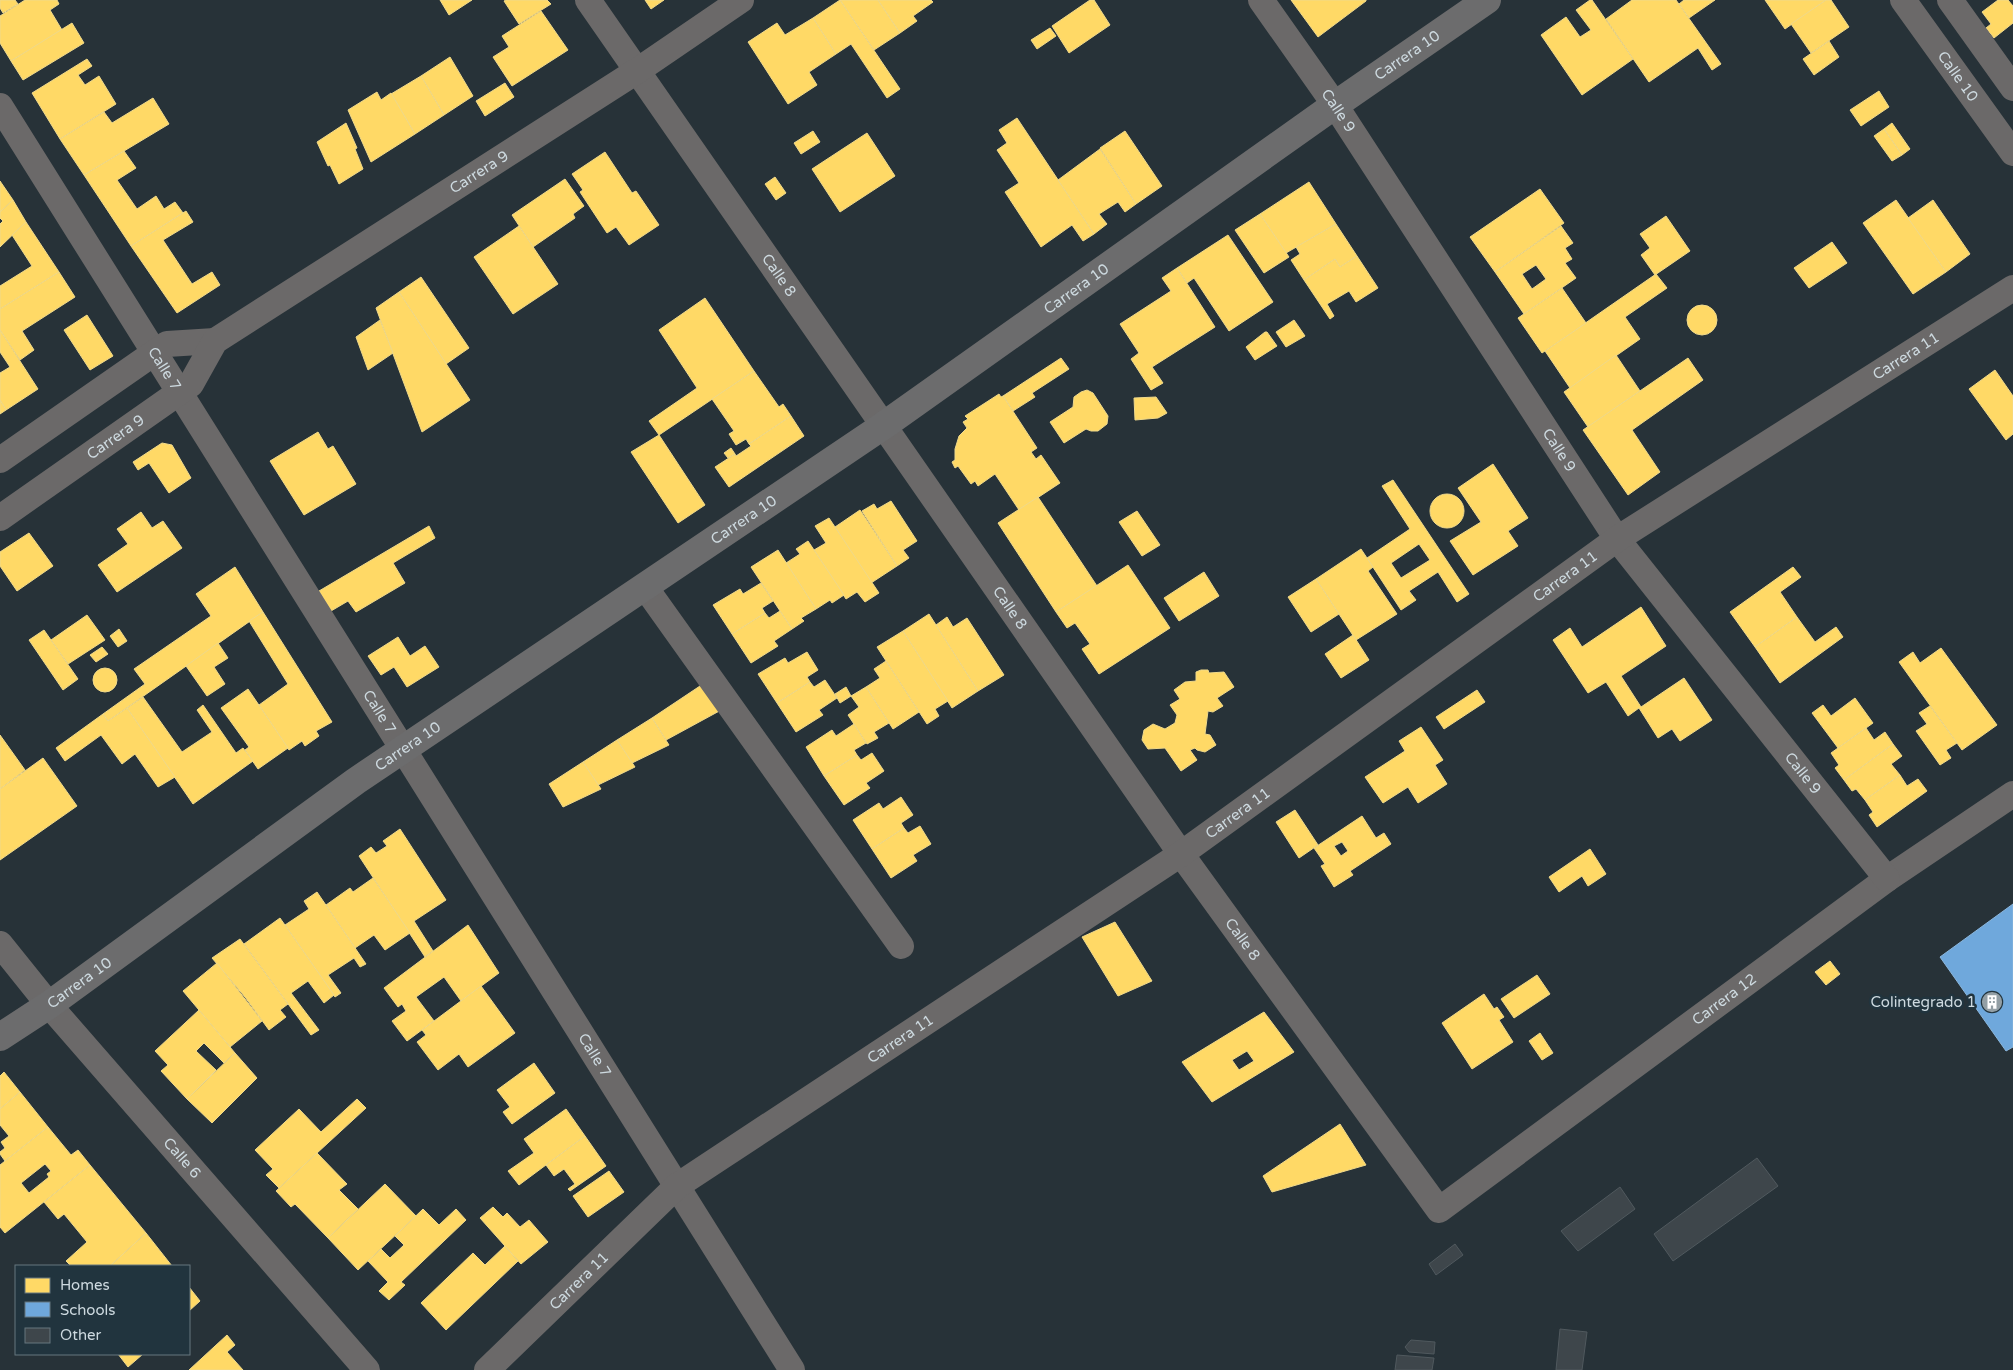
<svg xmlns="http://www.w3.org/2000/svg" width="2013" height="1370" viewBox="0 0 2013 1370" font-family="'Varela Round',sans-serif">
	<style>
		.homes { fill: #ffd966; stroke: #f0d98a; fill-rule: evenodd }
		.schools { fill: #6fa8dc; stroke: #8bb7dd }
		.building { fill: #3e464b; stroke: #50595e }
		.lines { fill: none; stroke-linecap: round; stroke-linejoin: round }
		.street { stroke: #6b6969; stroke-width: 26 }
		.secondary { stroke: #6c6c6d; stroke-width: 28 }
		.labels { text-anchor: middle; stroke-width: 5; stroke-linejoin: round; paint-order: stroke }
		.street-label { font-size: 15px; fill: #cdd9df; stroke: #21343e }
		.poi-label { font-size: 15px; fill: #cdd9df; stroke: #21343e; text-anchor: end }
	</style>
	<rect width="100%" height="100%" fill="#273238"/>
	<g class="homes">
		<polygon points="0,0 15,0 18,4 3,13 0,8"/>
		<polygon points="25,0 57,0 59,4 50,10 62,30 11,61 0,43 0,16"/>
		<polygon points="440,0 472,0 449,15"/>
		<polygon points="506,0 547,0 551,4 519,24 504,1"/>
		<polygon points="645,0 664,0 651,9"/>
		<polygon points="840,0 878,0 900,33 874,50"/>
		<polygon points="840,0 900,89 887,98 851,44 836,54 813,18"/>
		<polygon points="878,0 931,0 933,2 913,16 917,21 900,33"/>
		<polygon points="1090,0 1094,0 1110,25 1069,53 1052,26"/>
		<polygon points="1291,0 1366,0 1366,1 1318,37"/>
		<polygon points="1590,0 1592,0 1633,59 1582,95 1541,35 1566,17 1580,37 1591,30 1576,10"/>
		<polygon points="1632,0 1676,0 1721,64 1712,70 1698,48 1649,82 1606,19"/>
		<polygon points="1684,0 1715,0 1689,18 1679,4"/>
		<polygon points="1765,0 1826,0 1785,29"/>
		<polygon points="1826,0 1831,0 1849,27 1811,53 1791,24"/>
		<polygon points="1998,0 2008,0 2013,6 2013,23 1994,38 1986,28 1991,24 1982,12"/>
		<polygon points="541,11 568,50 512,86 493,57 509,47 502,36"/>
		<polygon points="813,18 836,54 809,72 817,85 788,104 748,42 777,23 785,35"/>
		<polygon points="72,23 84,43 23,80 11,61"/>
		<polygon points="1050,28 1056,36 1037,49 1031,40"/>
		<polygon points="1829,41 1839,57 1814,75 1803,59"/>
		<polygon points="450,57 473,96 444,115 421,76"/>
		<polygon points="87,59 92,66 78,75 85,85 99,76 116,104 60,139 32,93"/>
		<polygon points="421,76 444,115 415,134 391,94"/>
		<polygon points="505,83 514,97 485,116 476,101"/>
		<polygon points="1879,91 1889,107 1861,126 1850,110"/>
		<polygon points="377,92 381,100 391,93 415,134 371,162 348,110"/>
		<polygon points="153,98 169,124 84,175 60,139 104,112 112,123"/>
		<polygon points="1017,118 1094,234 1083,241 1072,225 1041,247 1005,192 1019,183 997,150 1007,143 999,130"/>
		<polygon points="346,123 357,148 355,149 363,169 339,184 330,165 328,166 317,142"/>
		<polygon points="1892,123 1910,149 1902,155 1884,129"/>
		<polygon points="1884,129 1902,155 1892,161 1874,136"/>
		<polygon points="813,131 820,142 801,154 794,143"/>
		<polygon points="1125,131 1162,186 1136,204 1100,148"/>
		<polygon points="867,133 895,176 840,212 812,169"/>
		<polygon points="1100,149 1136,204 1125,212 1118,202 1099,214 1107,224 1094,234 1058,180"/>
		<polygon points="124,151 136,168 117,180 137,209 156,196 164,209 175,202 183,213 131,246 84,175"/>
		<polygon points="605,152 632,193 636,191 659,225 629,245 616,227 607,233 580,192 583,190 572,174"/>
		<polygon points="775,177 786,193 776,200 765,184"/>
		<polygon points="565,179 584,206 573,214 575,218 533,247 512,215"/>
		<polygon points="0,181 13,200 0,212"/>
		<polygon points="1309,182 1336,224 1286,253 1260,214"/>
		<polygon points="1540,189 1564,223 1495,272 1470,237"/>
		<polygon points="13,200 26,222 0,247 0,224 3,221 0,218 0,212"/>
		<polygon points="1896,200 1946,272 1913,294 1863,223"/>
		<polygon points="1933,200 1970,254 1946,272 1908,218"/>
		<polygon points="186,211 193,222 163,240 192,284 212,272 220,285 177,313 131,246"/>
		<polygon points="1260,214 1289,257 1264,273 1235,230"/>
		<polygon points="1666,216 1690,251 1655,275 1641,255 1650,248 1640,234"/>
		<polygon points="26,222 59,272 0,309 0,286 32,266 12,235"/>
		<polygon points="1336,224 1357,256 1340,267 1335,259 1304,280 1291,260 1300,254 1296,247"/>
		<polygon points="519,226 558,284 513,314 474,257"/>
		<path d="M1561,226L1573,243L1565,248L1572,259L1565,263L1576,278L1524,314L1495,272ZM1536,265L1546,279L1532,289L1522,274Z"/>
		<polygon points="1228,235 1273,302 1229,331 1194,278 1187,283 1177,268"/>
		<polygon points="1832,242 1847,263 1809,288 1794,268"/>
		<polygon points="1357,256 1378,288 1356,302 1349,291 1327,304 1334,316 1330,319 1304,280 1335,259 1340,267"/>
		<polygon points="1177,268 1215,327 1152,367 1163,383 1151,390 1131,359 1139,353 1120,324 1171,291 1162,278"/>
		<polygon points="59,272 75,297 22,331 34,350 20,360 0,330 0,309"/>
		<polygon points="1656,274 1667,288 1625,317 1640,339 1570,388 1545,351"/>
		<polygon points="421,277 469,348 446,364 399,292"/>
		<polygon points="1562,288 1586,323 1542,353 1518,318"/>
		<polygon points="399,292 470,400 422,432 376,308"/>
		<polygon points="705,298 754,371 659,435 649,421 697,388 659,330"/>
		<circle cx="1702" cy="320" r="15"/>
		<polygon points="87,315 113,356 90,370 64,330"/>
		<polygon points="380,320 393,353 368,370 356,337"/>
		<polygon points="1294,320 1305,336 1286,347 1276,332"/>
		<polygon points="0,330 38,389 6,410 0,400 0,373 10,367 0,352"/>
		<polygon points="1265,332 1267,332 1277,346 1255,360 1246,347"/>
		<polygon points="1616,355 1640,391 1588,427 1564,392"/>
		<polygon points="1061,358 1069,369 1032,393 1035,397 1013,411 1003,396"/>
		<polygon points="1688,358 1703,380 1632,430 1660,472 1628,495 1583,430"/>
		<polygon points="1995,370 2013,396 2013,434 2006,440 1969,389"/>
		<polygon points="754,371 779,407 783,404 791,416 749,444 746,439 736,445 729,434 734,431 712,399"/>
		<polygon points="1087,390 1093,393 1108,416 1107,424 1098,431 1091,431 1086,429 1064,443 1050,422 1073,407 1074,397 1081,392"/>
		<polygon points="999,394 1001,397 1003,396 1037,448 1031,452 1036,459 1041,455 1060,483 1019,510 995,474 978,486 975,481 971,484 958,466 955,468 952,462 955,460 955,449 959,436 967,428 963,422 968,419 965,416"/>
		<polygon points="1156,397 1167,413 1158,418 1135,420 1134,398"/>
		<polygon points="0,400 6,410 0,414"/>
		<polygon points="791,416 804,436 729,487 715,467 735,454 736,456 751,446 749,444"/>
		<polygon points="318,432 328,449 333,446 356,484 304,515 270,461"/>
		<polygon points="659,435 705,505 678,523 631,452"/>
		<polygon points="162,443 172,445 191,478 169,493 149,463 138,470 133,462"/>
		<polygon points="731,448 735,454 728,458 724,453"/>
		<polygon points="1493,464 1528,518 1508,531 1518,546 1473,575 1450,541 1481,522 1458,488"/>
		<path d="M1393,480L1469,594L1457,602L1438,572L1409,591L1416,600L1401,610L1367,558L1410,529L1382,486ZM1419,544L1430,560L1401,578L1391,563Z"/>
		<circle cx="1447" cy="511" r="17"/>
		<polygon points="1038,497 1097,586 1056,612 998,523"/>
		<polygon points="891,501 917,541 903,550 909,558 897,566 862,511 874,504 877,509"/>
		<polygon points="860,510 897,566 871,583 835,527"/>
		<polygon points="1137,511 1160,545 1142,556 1119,522"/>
		<polygon points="141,512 152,528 163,521 182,548 117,592 98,565 128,544 117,529"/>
		<polygon points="829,518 879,593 865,602 857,592 846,599 814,550 826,543 815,526"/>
		<polygon points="429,526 435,538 393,563 405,583 356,612 348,601 331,611 319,591"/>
		<polygon points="29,533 53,566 17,591 0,566 0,552"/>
		<polygon points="808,541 844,595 832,603 830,600 816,609 786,563 800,554 796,549"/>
		<polygon points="1361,549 1373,567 1368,571 1397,614 1356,640 1316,579"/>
		<polygon points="778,550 816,609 801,618 804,621 792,629 751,567"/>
		<polygon points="1128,565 1170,628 1099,674 1082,649 1090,644 1075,623 1067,628 1056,612"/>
		<polygon points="235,567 263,612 108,721 103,714 145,684 134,669 211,616 196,594"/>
		<polygon points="1793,567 1801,577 1780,592 1797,617 1755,647 1730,612"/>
		<polygon points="1204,572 1219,596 1179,621 1164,598"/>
		<polygon points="1316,579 1339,614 1311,632 1288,597"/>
		<polygon points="761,583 773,601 762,608 765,613 732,634 713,605 740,589 743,594"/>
		<polygon points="1641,607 1666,646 1621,676 1641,707 1684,678 1712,720 1680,741 1672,729 1658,738 1639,708 1628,716 1606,682 1588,693 1553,640 1570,628 1582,647"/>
		<polygon points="780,611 792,629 774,641 778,646 751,663 732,634 765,613 769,618"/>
		<polygon points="263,612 332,722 316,731 319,736 305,746 302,741 289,750 259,705 288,684 249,621"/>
		<polygon points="929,614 978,691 952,708 903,631"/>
		<polygon points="87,615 105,640 68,664 51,640"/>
		<polygon points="947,617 953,627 967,618 1004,675 978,691 936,625"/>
		<polygon points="1797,617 1815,642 1836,627 1843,637 1780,683 1755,647"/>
		<polygon points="119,629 127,641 118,647 110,636"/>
		<polygon points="44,630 78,679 63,690 29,640"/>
		<polygon points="903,631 948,701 935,709 939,716 927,724 877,647"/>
		<polygon points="1353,635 1369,660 1341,678 1325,654"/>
		<polygon points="398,637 410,656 425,646 439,667 407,687 394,667 381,675 368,656"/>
		<polygon points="218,643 228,658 214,667 225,684 207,696 186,666"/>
		<polygon points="102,647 108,654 96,662 90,655"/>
		<polygon points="1941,648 1997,725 1962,750 1899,662 1913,652 1920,663"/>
		<polygon points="807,652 818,670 807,677 810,682 777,703 758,674 785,658 788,663"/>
		<polygon points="886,661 919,712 893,729 866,687 880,678 874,669"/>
		<circle cx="105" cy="680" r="12"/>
		<polygon points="1201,670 1208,670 1209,673 1224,672 1234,687 1217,698 1223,706 1213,712 1208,711 1205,734 1210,735 1216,745 1205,752 1197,750 1195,748 1190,750 1197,760 1181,771 1165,748 1148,749 1142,740 1144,730 1153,724 1165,729 1175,723 1177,715 1170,705 1180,699 1174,690 1185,682 1196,681 1196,672"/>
		<polygon points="825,680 837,698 819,710 823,715 796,732 777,703 810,682 814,687"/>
		<polygon points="706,682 723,709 666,740 652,718"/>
		<polygon points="846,687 851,696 840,703 835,694"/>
		<polygon points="866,687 889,723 874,732 878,738 867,744 848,715 859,707 851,696"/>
		<polygon points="248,689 288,748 258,769 245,750 249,747 221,708"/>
		<polygon points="1477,690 1485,702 1444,729 1436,717"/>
		<polygon points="143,697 182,752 212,732 197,710 203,705 236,753 243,748 253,761 193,804 127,708"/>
		<polygon points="1855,698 1873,723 1838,748 1812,713 1823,705 1831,716"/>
		<polygon points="1930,706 1957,743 1946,750 1951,758 1940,765 1916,731 1927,724 1919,713"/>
		<polygon points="127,708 175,777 158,787 135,754 122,764 101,735 65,761 56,748 103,714 108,721"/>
		<polygon points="652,718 669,745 632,763 617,740"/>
		<polygon points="854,724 866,743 854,750 857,755 824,776 806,747 832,730 836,736"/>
		<polygon points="1421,727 1443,760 1435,765 1447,784 1418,803 1408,787 1383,803 1365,777 1405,751 1399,741"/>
		<polygon points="1866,728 1874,740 1885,732 1893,744 1844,780 1835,768 1839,765 1831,753"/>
		<polygon points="0,735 25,770 0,789"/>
		<polygon points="617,740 635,767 598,785 583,762"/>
		<polygon points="1893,744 1902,756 1891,764 1900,775 1865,800 1856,789 1852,791 1844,780"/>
		<polygon points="872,753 884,771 866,783 870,788 844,805 824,776 857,755 861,760"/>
		<polygon points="43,758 77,806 0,860 0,789"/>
		<polygon points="583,762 601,789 563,807 549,784"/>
		<polygon points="1900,775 1907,786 1918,779 1927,791 1877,827 1869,815 1873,812 1865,800"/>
		<polygon points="901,797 913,815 901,823 904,828 872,849 853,820 879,803 883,809"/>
		<polygon points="1295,810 1318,845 1299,858 1276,822"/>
		<path d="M1362,816L1376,838L1384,833L1391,844L1350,871L1353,875L1334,887L1321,866L1325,864L1314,848ZM1342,842L1348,851L1341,856L1334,846Z"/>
		<polygon points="920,826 931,844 913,855 917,861 891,878 872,849 904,828 908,833"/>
		<polygon points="400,829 446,900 414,921 433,951 425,957 359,856 371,847 376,853 387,846 383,841"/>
		<polygon points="1590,849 1606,874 1588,886 1582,876 1559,892 1549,877"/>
		<polygon points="373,878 410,933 385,950 374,935 355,948 326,905 350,888 353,892"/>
		<polygon points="317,892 366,964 360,967 354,958 328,975 341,993 335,997 285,925 309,909 304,901"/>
		<polygon points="280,918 334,995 324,1003 308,981 291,993 319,1030 311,1035 244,944"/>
		<polygon points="1115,922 1152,981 1118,996 1082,937"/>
		<polygon points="468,925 499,973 461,1001 444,977 416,997 434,1021 407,1041 392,1021 406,1011 402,1004 398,1007 384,988"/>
		<polygon points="240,939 288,1004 280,1010 286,1017 269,1030 245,997 212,958"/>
		<polygon points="1830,961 1840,974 1826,985 1815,972"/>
		<polygon points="217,963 262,1021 230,1047 183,991"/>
		<polygon points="1537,975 1550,994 1514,1018 1501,999"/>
		<polygon points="481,986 515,1033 468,1067 459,1054 438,1070 417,1042 426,1035 422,1030"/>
		<polygon points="1484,994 1494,1009 1497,1007 1504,1017 1499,1020 1513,1042 1472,1069 1442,1023"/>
		<polygon points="199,1010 235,1053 224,1063 204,1043 196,1051 216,1070 187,1099 161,1071 168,1065 155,1051"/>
		<path d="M1264,1012L1294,1052L1212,1102L1182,1062ZM1247,1051L1254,1061L1239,1070L1232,1060Z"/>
		<polygon points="1540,1033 1553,1053 1542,1060 1529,1041"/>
		<polygon points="235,1053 257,1078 212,1123 187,1099"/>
		<polygon points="534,1063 555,1093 512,1124 503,1112 510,1107 497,1090"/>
		<polygon points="4,1072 20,1092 0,1109 0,1076"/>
		<polygon points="20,1092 48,1127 5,1161 0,1154 0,1152 5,1148 1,1142 9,1136 0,1125 0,1109"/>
		<polygon points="357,1099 366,1108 279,1188 266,1175 273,1169 255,1150 299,1109 321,1132"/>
		<polygon points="566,1109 585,1136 519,1185 508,1171 534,1153 524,1139"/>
		<polygon points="1340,1124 1366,1165 1272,1192 1263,1176"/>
		<path d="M48,1127L71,1155L78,1150L90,1165L5,1233L0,1227V1165ZM45,1164L51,1171L47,1174L49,1177L29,1193L21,1183Z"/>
		<polygon points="585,1136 606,1166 570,1191 568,1189 575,1184 564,1169 554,1176 546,1165"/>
		<polygon points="317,1153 347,1184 339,1190 358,1209 328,1238 295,1204 291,1207 276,1191"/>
		<polygon points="90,1165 146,1233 110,1266 71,1266 66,1261 87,1242 64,1214 58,1219 44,1202"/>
		<polygon points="609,1171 624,1192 588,1217 573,1196"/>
		<polygon points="385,1184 416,1216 358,1270 328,1238"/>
		<polygon points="493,1207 503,1217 507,1213 520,1227 529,1220 548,1242 521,1264 480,1218"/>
		<polygon points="423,1209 439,1225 456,1209 466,1220 401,1282 405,1285 389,1300 379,1291 388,1282 368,1261 381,1249 390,1258 404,1245 395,1236"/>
		<polygon points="146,1233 172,1266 110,1266"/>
		<polygon points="505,1246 518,1261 446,1330 421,1303 473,1253 485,1265"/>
		<polygon points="189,1287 200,1301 189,1311"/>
		<polygon points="227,1335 235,1345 227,1352 243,1370 189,1370"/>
		<polygon points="118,1354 143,1354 128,1367"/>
	</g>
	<polygon class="schools" points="2013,904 2013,1047 2006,1051 1940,957"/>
	<g class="building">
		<polygon points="1757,1158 1778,1186 1673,1261 1654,1234"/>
		<polygon points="1620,1187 1635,1209 1578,1251 1561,1231"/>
		<polygon points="1455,1244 1463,1255 1436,1275 1429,1264"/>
		<polygon points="1560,1329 1587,1332 1582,1370 1556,1370"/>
		<polygon points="1411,1340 1435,1342 1434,1354 1409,1352 1405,1347"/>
		<polygon points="1397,1355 1434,1358 1432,1370 1395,1370"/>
	</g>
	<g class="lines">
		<g class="street">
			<path id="s1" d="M588,0L1181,854L1439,1210L1887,879L2013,794"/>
			<path id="s2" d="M1261,0L1335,105L1617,539L1887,879"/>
			<path id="s3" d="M1903,0L2013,153"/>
			<polyline points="1950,0 2013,88"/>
			<path id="s4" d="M0,106L792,1370"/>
			<polyline points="0,460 167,344 215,341"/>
			<path id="s5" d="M0,518L191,384L215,341L637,71L741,0"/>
			<polyline points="645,587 901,946"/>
			<path id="s6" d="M0,944L49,1005L367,1370"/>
			<path id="s7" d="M487,1370L677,1186L1181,854L1617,539L2013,288"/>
		</g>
		<path class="secondary" id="s8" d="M0,1037L49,1005L356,781L883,426L1335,105L1487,0"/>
	</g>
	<defs>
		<g id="building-disc" transform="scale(1.125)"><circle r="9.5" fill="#939fa5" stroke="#21343e"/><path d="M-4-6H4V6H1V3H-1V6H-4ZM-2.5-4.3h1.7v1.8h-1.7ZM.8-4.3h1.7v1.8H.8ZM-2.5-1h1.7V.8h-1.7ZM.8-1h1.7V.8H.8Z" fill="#fff"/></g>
	</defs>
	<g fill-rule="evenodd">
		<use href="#building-disc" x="1992" y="1002"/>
	</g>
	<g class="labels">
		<g class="street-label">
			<text dy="5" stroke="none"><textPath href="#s8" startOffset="1716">Carrera 10</textPath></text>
			<text dy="5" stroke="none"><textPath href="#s3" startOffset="94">Calle 10</textPath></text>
			<text dy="5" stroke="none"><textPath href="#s2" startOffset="135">Calle 9</textPath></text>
			<text dy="5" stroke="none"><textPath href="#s5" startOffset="596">Carrera 9</textPath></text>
			<text dy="5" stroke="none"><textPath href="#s1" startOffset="335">Calle 8</textPath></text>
			<text dy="5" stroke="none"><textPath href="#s8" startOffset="1311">Carrera 10</textPath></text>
			<text dy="5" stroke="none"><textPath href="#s7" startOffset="1748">Carrera 11</textPath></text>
			<text dy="5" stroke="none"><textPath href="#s4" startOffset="310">Calle 7</textPath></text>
			<text dy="5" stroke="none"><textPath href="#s5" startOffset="141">Carrera 9</textPath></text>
			<text dy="5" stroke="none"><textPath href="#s2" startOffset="540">Calle 9</textPath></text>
			<text dy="5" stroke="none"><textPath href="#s8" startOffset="906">Carrera 10</textPath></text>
			<text dy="5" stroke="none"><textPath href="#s7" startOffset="1342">Carrera 11</textPath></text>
			<text dy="5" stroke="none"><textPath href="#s1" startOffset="740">Calle 8</textPath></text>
			<text dy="5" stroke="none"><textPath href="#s4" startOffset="715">Calle 7</textPath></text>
			<text dy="5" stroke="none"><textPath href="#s8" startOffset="501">Carrera 10</textPath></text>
			<text dy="5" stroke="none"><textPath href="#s2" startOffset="945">Calle 9</textPath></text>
			<text dy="5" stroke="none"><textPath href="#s7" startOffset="938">Carrera 11</textPath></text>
			<text dy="5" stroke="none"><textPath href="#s1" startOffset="1145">Calle 8</textPath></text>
			<text dy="5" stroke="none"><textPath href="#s8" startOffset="96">Carrera 10</textPath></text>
			<text dy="5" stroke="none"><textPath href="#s1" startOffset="1834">Carrera 12</textPath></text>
			<text dy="5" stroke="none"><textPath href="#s7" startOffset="532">Carrera 11</textPath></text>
			<text dy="5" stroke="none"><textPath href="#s4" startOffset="1120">Calle 7</textPath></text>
			<text dy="5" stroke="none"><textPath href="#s6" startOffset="281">Calle 6</textPath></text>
			<text dy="5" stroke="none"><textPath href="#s7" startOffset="128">Carrera 11</textPath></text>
		</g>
		<g class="poi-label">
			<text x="1976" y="1007">Colintegrado 1</text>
		</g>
	</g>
	<rect x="15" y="1265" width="175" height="90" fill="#21343e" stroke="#66767e"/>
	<rect x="25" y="1278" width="25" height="15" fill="#ffd966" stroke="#66767e"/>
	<text x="60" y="1290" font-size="15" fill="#cdd9df">Homes</text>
	<rect x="25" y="1302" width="25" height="15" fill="#6fa8dc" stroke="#66767e"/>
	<text x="60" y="1315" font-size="15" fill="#cdd9df">Schools</text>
	<rect x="25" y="1328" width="25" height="15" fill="#3e464b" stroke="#66767e"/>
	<text x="60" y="1340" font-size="15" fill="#cdd9df">Other</text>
</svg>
